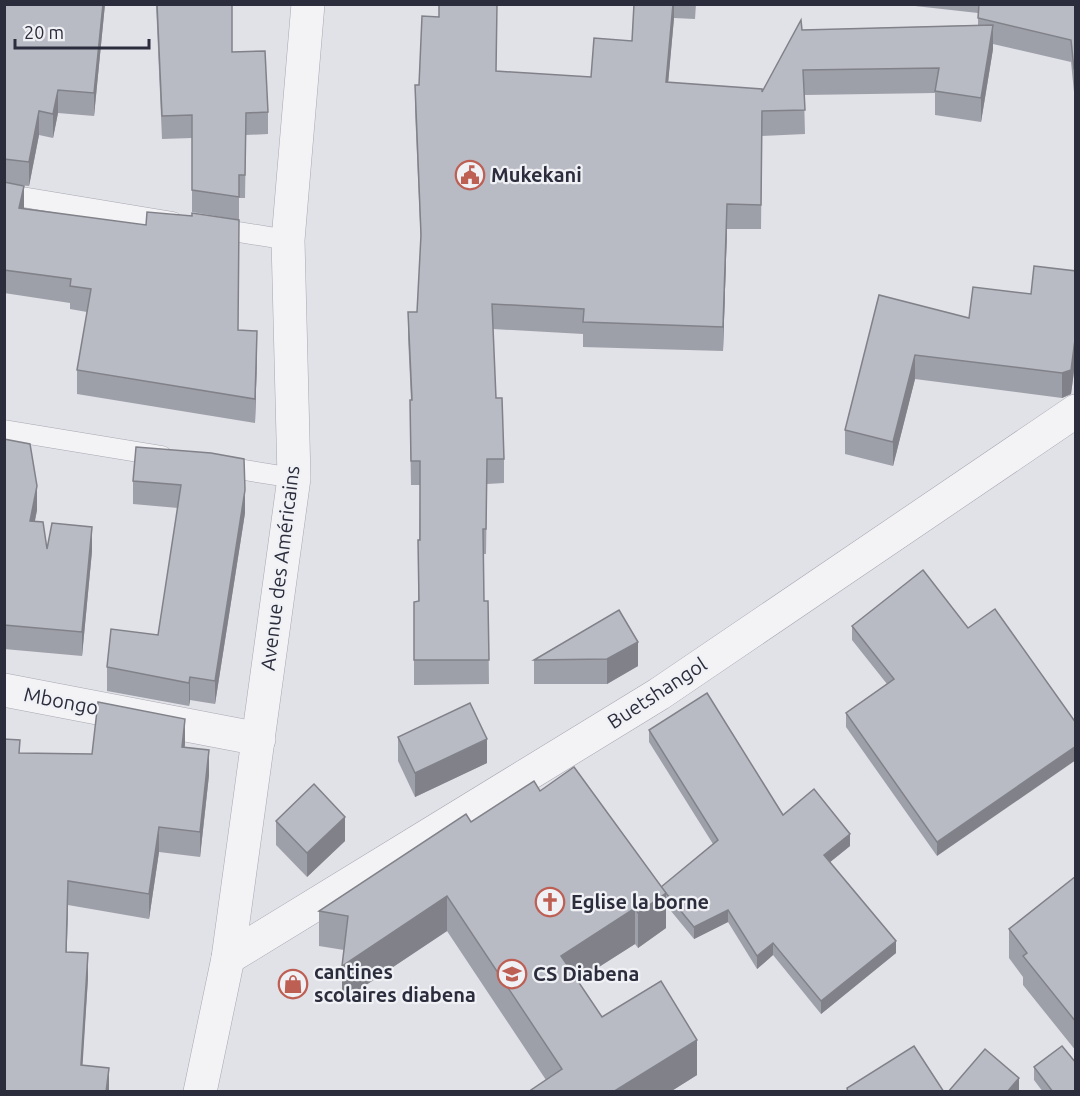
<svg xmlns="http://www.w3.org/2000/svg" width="1080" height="1096" viewBox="0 0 1080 1096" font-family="Ubuntu,sans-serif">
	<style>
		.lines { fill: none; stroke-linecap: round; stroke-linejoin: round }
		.service-casing { stroke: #a7a7b1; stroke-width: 21 }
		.minor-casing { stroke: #a7a7b1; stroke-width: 34 }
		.service { stroke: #f3f3f6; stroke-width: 20 }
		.minor { stroke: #f3f3f6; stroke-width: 33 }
		.wall { fill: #9ea0a9 }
		.shaded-wall { fill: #818289 }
		.building { fill: #b8bac4; stroke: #818289; stroke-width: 1.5 }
		.labels { text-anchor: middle; stroke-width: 4.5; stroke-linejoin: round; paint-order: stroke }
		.poi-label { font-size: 20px; font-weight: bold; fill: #2b2d3d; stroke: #f0f1f5; text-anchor: start }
		.street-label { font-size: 20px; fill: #2b2d3d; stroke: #f0f1f5 }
	</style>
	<rect width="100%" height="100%" fill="#e1e1e8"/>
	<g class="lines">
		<g class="service-casing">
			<g id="service">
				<polyline points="4,194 173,222"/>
				<polyline points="214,228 288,240"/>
				<polyline points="4,430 162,456"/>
				<polyline points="220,466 294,478"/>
			</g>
		</g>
		<g class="minor-casing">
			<g id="minor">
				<polyline points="4,690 259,739"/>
				<polyline points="228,958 659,694 1076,411"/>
				<polyline points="200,1092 228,958 294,478 288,240 308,4"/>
			</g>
		</g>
		<use href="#service" class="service"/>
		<use href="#minor" class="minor"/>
	</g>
	<g class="wall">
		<polygon points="4,4 105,4 94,116 58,113 53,138 39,135 29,186 18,185 24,208 238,330 257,355 255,423 77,394 77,370 87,312 70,309 70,303 4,293"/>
		<polygon points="156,4 232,4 232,52 268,112 268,134 246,135 245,198 239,198 239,220 192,212 192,138 162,139"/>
		<polygon points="634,4 696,4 695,19 674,18 668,82 762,92 802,30 978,25 978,13 897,4 1076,4 1076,92 1074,92 1071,62 993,44 993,49 981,122 935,115 935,93 804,95 805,134 762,136 761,229 727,229 723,351 583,347 583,334 493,329 496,398 504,459 504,483 487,484 486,554 483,554 484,601 488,601 489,684 414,685 414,602 418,601 420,485 411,485 410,425 410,400 411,400 408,337 408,312 417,312 421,246 415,110 415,85 419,85 439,17 496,71 591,77 632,41"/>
		<polygon points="1076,271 1076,356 1071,394 1062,398 915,379 893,466 845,454 845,430 879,295 969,318 1031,294"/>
		<polygon points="4,439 37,510 35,521 47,549 92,551 82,656 4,649"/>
		<polygon points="136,447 245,513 215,704 190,700 189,706 107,691 107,667 158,635 178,508 133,504 133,481"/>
		<polygon points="619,610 638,666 607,684 534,684 534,660"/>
		<polygon points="852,626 968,628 937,856 846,727 846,713 887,684 852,640"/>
		<polygon points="649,730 783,815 850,846 830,862 896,953 821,1014 773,955 757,969 728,922 694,939 666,905 666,928 638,948 635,944 577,981 602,1017 697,1075 670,1092 528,1092 546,1080 447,931 342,1001 344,950 319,946 319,911 471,822 540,791 662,887 713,844 649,742"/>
		<polygon points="398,737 487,763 415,797 398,761"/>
		<polygon points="185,744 184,747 209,775 200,857 159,852 149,919 68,905 66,952 88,978 82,1065 109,1092 4,1092 20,753 92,754"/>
		<polygon points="276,821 345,841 307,877 276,845"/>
		<polygon points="1076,876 1076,1051 1023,985 1023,977 1009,958 1009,929"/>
		<polygon points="1034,1067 1076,1092 1043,1092 1034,1080"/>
	</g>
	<g class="shaded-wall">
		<polygon points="103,4 105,4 94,116 94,93"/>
		<polygon points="673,4 674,4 674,18 666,107 666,82"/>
		<polygon points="993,25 993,49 981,122 981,98"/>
		<polygon points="58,90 58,113 53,138 53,114"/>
		<polygon points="39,111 39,135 29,186 29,162"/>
		<polygon points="24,186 24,209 19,208"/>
		<polygon points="727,204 727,229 723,351 723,327"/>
		<polygon points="257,331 257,355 255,423 255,399"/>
		<polygon points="1076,332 1076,356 1071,394 1062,398 1062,373"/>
		<polygon points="915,355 915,379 893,466 893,442"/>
		<polygon points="37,486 37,510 30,544 30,521"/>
		<polygon points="245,490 245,513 215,704 215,681"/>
		<polygon points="92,527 92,551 82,656 82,632"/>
		<polygon points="638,642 638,666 607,684 607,659"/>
		<polygon points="190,677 190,700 189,706 189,683"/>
		<polygon points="185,719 185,744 182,772 182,747"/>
		<polygon points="487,739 487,763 415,797 415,773"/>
		<polygon points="1076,746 1076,760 937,856 937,842"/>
		<polygon points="209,750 209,775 200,857 200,832"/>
		<polygon points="345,817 345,841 307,877 307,853"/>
		<polygon points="159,827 159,852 149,919 149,894"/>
		<polygon points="850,834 850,846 824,867 824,855"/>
		<polygon points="68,881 68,905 66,977 66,952"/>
		<polygon points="666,893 666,928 638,948 638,913"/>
		<polygon points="447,896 447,931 342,1001 342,966"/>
		<polygon points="635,908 635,944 561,991 561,956"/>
		<polygon points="728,910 728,922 694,939 694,927"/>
		<polygon points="896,941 896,953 821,1014 821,1001"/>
		<polygon points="773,943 773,955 757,969 757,956"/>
		<polygon points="88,953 88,978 81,1090 81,1065"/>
		<polygon points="697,1040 697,1075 670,1092 613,1092"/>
		<polygon points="109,1068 109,1092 106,1092"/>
		<polygon points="1019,1078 1019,1092 1007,1092"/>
	</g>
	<g class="building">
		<polygon points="4,4 103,4 94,93 58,90 53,114 39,111 29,162 4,159"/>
		<polygon points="157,4 232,4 232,52 265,51 268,112 246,113 245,175 239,175 239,197 192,190 192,115 162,116"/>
		<polygon points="439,4 497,4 496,71 591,77 594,38 632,41 634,4 673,4 666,82 762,89 762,92 801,20 802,30 993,25 981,98 935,91 939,68 803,70 805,110 762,111 761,205 727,204 723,327 583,322 584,309 492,304 496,398 502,398 504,459 487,459 486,529 483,529 484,601 488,601 489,660 414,660 414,602 419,601 418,540 420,540 420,461 411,461 410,400 412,400 408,312 417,312 421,235 415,85 419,85 422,16 439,17"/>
		<polygon points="979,4 1076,4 1076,69 1074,69 1071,40 978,18"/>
		<polygon points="4,182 24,186 19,208 146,225 147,212 192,216 192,213 239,220 238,330 257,331 255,399 77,370 91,289 70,286 71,279 4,270"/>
		<polygon points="1034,266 1076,271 1076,332 1071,370 1062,373 915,355 893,442 845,430 879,295 969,318 973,287 1031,294"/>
		<polygon points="4,439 30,444 37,486 30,521 43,522 47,549 52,523 92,527 82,632 4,625"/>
		<polygon points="136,447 211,453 244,459 245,490 215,681 190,677 189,683 107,667 111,629 158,635 181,485 133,481"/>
		<polygon points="923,570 968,628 995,609 1076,723 1076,746 937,842 846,713 894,679 852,626"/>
		<polygon points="619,610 638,642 607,659 534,660"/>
		<polygon points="707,693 783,815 814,789 850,834 824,855 896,941 821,1001 773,943 757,956 728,910 694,927 661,887 718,840 649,730"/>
		<polygon points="98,702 185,719 182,747 209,750 200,832 159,827 149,894 68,881 66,952 88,953 81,1065 109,1068 106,1092 4,1092 4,739 20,740 19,753 92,754"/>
		<polygon points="470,703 487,739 415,773 398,737"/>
		<polygon points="574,767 666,893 638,913 635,908 561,956 602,1017 661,981 697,1040 613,1092 528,1092 562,1069 447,896 342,966 348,916 319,911 466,814 471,822 534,781 540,791"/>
		<polygon points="314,784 345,817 307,853 276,821"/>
		<polygon points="1076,876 1076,1022 1023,956 1027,953 1009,929"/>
		<polygon points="914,1046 944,1092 848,1092 847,1088"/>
		<polygon points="1062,1046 1076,1063 1076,1090 1074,1092 1053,1092 1034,1067"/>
		<polygon points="985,1049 1019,1078 1007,1092 948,1092"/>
	</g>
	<defs>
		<g id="civic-ring" transform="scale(1.5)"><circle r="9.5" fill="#f0f1f5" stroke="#be5f54" stroke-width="1.5"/><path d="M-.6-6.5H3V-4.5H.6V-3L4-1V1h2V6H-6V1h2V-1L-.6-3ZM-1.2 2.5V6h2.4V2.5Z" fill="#be5f54"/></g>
		<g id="church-ring" transform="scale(1.5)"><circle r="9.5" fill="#f0f1f5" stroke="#be5f54" stroke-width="1.5"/><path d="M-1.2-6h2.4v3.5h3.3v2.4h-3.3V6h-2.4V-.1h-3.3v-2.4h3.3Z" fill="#be5f54"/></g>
		<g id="school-ring" transform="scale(1.5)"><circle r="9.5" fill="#f0f1f5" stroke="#be5f54" stroke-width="1.5"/><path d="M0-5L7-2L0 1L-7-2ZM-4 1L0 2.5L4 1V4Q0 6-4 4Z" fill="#be5f54"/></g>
		<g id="shop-ring" transform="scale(1.5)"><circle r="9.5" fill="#f0f1f5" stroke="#be5f54" stroke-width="1.5"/><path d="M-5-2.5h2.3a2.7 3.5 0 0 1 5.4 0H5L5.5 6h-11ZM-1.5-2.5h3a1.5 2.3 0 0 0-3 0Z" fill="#be5f54"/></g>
	</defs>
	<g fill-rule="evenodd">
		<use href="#civic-ring" x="470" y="175"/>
		<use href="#church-ring" x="550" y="902"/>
		<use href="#school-ring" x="512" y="974"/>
		<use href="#shop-ring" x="293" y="984"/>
	</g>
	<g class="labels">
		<g class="poi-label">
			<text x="491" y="182">Mukekani</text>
			<text x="571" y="909">Eglise la borne</text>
			<text x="314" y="979">cantines<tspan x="314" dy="23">scolaires diabena</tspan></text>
			<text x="533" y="981">CS Diabena</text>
		</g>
		<g class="street-label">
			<text transform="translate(280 568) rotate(-83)" y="7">Avenue des Américains</text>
			<text transform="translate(657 693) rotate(-33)" y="7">Buetshangol</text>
			<text transform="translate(61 701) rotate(11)" y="7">Mbongo</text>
		</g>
	</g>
	<rect width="1080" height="1096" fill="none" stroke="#2b2d3d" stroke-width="12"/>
	<path d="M15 39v9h134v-9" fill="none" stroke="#2b2d3d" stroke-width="3"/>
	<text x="24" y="39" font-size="18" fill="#2b2d3d" stroke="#f0f1f5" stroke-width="4.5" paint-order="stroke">20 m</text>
</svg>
